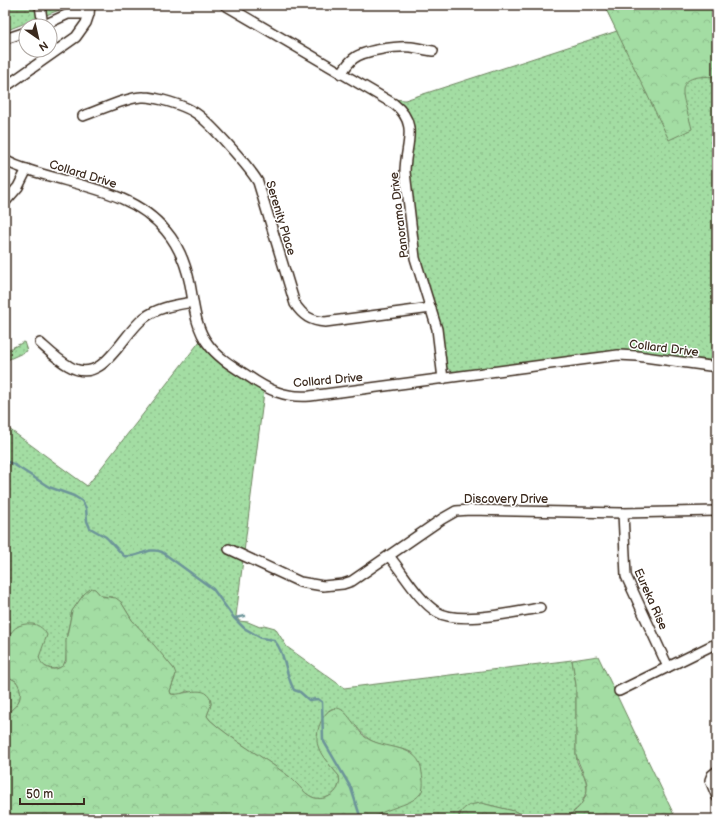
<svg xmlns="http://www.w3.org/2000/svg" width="722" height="824" viewBox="0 0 722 824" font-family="'Balsamiq Sans',sans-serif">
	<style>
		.grass { fill: url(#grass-dots); stroke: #6f8460 }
		.forest { fill: url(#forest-crowns); stroke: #6f8460 }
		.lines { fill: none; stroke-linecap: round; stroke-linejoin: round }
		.stream { stroke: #6c9499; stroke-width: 2.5 }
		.minor-casing { stroke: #3b2a1e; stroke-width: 12 }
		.minor { stroke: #fff; stroke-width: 9 }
		.labels { text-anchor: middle; stroke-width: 3; stroke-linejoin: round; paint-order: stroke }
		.street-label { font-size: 12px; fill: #3b2a1e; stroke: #fff }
	</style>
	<defs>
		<pattern id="grass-dots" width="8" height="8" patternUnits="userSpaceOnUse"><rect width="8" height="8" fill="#a3dda3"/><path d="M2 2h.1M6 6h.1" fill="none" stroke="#8dbe8c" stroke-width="1.8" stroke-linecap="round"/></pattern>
		<pattern id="forest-crowns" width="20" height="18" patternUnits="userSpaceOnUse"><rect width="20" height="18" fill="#a3dda3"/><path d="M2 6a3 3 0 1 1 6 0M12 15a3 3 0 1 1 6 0" fill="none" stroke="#8dbe8c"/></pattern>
	</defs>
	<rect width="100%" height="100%" fill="#fff"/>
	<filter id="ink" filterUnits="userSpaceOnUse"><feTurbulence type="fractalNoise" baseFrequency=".025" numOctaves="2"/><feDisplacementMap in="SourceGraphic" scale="8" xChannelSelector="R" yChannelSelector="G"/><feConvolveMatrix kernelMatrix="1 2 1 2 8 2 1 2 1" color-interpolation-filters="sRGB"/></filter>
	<g filter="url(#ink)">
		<g class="grass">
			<polygon points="5,5 72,5 5,31"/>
			<polygon points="604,5 717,5 717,361 624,350 457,372 451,371 446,367 436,309 424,277 420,259 409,172 414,127 408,111 391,99 405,100 617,31"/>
			<path d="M200,341L217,361L264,392L236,616L239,621L248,622L260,627L264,625L275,628L287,647L344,688L572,660L576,685V754L577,762L586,781L587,790L581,805L565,819H533L514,811L481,803L459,813V819H372L389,808L407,803L413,753C400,747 384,747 372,741C352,730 333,680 319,731C314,749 328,763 339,776C343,791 326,803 312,797C303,793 296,781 287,775C262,756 233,741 210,720L207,716L211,704L210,699L187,691L179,695L171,694L170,691L175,678L174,669L132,620L121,602L112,597L101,596L95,589L84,594L72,611L67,634L66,659L63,666C54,671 46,669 39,661V654L10,633L5,648V426L87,486Z"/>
			<polygon points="24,342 27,351 5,361 5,351"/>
			<path d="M5,675L16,681C26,695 18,707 5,714Z"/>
		</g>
		<g class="forest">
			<path d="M604,5H717V77C668,73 684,96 692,129L669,140Z"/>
			<path d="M91,588L95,589L101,596L116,598L121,602L132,620L144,633L174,669L176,674L170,691L171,694C179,697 210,681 211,703C211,708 208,711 207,716L210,720C233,741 262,756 287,775C296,781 303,793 312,797C326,803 343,791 339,776C332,767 321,757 318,746C314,735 322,709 336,708C346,707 357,731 365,737C384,751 420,742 422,773C423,779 424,786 422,791C415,806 384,807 372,819H5V714C18,707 26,695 16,681L5,675C5,655 2,621 33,624C39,625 45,630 47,635L39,657C42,670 58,674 66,662V640L72,611L84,594Z"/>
			<path d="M598,656L676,819H565C578,810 591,797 586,780C583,771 578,764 576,754V685L572,660Z"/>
			<path d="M481,803L514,811L533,819H459C460,807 470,804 481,803Z"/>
		</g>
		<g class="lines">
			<g class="stream">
				<path d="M5,461L13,464L49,487L74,496L82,501L86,508L87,521L90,528L106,537L124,556C138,559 148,546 162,552L213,589L234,618L244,628L261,638L274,640C286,654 285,674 294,690L300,692L309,700L318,699L322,702L323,740L351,788L361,819"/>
				<polyline points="235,618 245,616"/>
			</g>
			<g class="minor-casing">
				<g id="minor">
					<polyline points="40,5 43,26"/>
					<path d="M225,5L394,104C420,124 405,145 405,172L415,258L437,329L443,379"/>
					<polyline points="42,26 68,14 89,14 90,5"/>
					<polyline points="5,39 26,32"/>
					<path d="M341,74C345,68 348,63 353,59C363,50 398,46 411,47C418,48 426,50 433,51"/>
					<polyline points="5,87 76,37 86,23 89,14"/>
					<path d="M83,116C98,111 129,96 144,97C156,97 183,105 194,112C207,119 250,168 258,182L295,304C303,316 311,321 325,322L431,308"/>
					<path d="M5,160C15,167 30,170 42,174C86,187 136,194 166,231C179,246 186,265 190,284C194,304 195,327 208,344C218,358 234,367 248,376C268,390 285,398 310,396L618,355L637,356L717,367"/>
					<polyline points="5,202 18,187 27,169"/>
					<path d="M40,343C49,351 58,360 69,366C103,387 122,334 144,318C158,307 176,305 193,302"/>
					<polyline points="623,513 626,576 668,667"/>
					<polyline points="229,549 300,582 323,586 343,584 352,581 442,519 456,511 470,510 623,513 717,511"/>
					<path d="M389,556C404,574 418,600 437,612C458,625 515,612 540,608"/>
					<polyline points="619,691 717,643"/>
					<polyline points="717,771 712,775 710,780 717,797"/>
				</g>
			</g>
			<use href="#minor" class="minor"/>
		</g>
	</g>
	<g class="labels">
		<g class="street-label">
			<text transform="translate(83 174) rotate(17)" y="4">Collard Drive</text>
			<text transform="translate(399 215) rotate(-97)" y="4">Panorama Drive</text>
			<text transform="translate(281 218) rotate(73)" y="4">Serenity Place</text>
			<text transform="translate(664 348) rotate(7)" y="4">Collard Drive</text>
			<text transform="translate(328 380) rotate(-5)" y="4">Collard Drive</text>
			<text x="506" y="503">Discovery Drive</text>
			<text transform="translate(651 599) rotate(66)" y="4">Eureka Rise</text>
		</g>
	</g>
	<rect width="722" height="824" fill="none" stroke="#fff" stroke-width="20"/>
	<rect x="10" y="10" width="702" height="804" fill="none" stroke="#3b2a1e" stroke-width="1.5" filter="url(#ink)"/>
	<g transform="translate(38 38) rotate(146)"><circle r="19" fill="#ffffff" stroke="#b1aaa5"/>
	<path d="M0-3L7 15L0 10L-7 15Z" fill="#3b2a1e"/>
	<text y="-6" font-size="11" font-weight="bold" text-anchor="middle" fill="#3b2a1e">N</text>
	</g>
	<path d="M20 798v6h64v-6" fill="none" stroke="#3b2a1e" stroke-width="2"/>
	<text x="26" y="798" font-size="12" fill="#3b2a1e" stroke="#ffffff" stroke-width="3" paint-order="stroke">50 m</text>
</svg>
